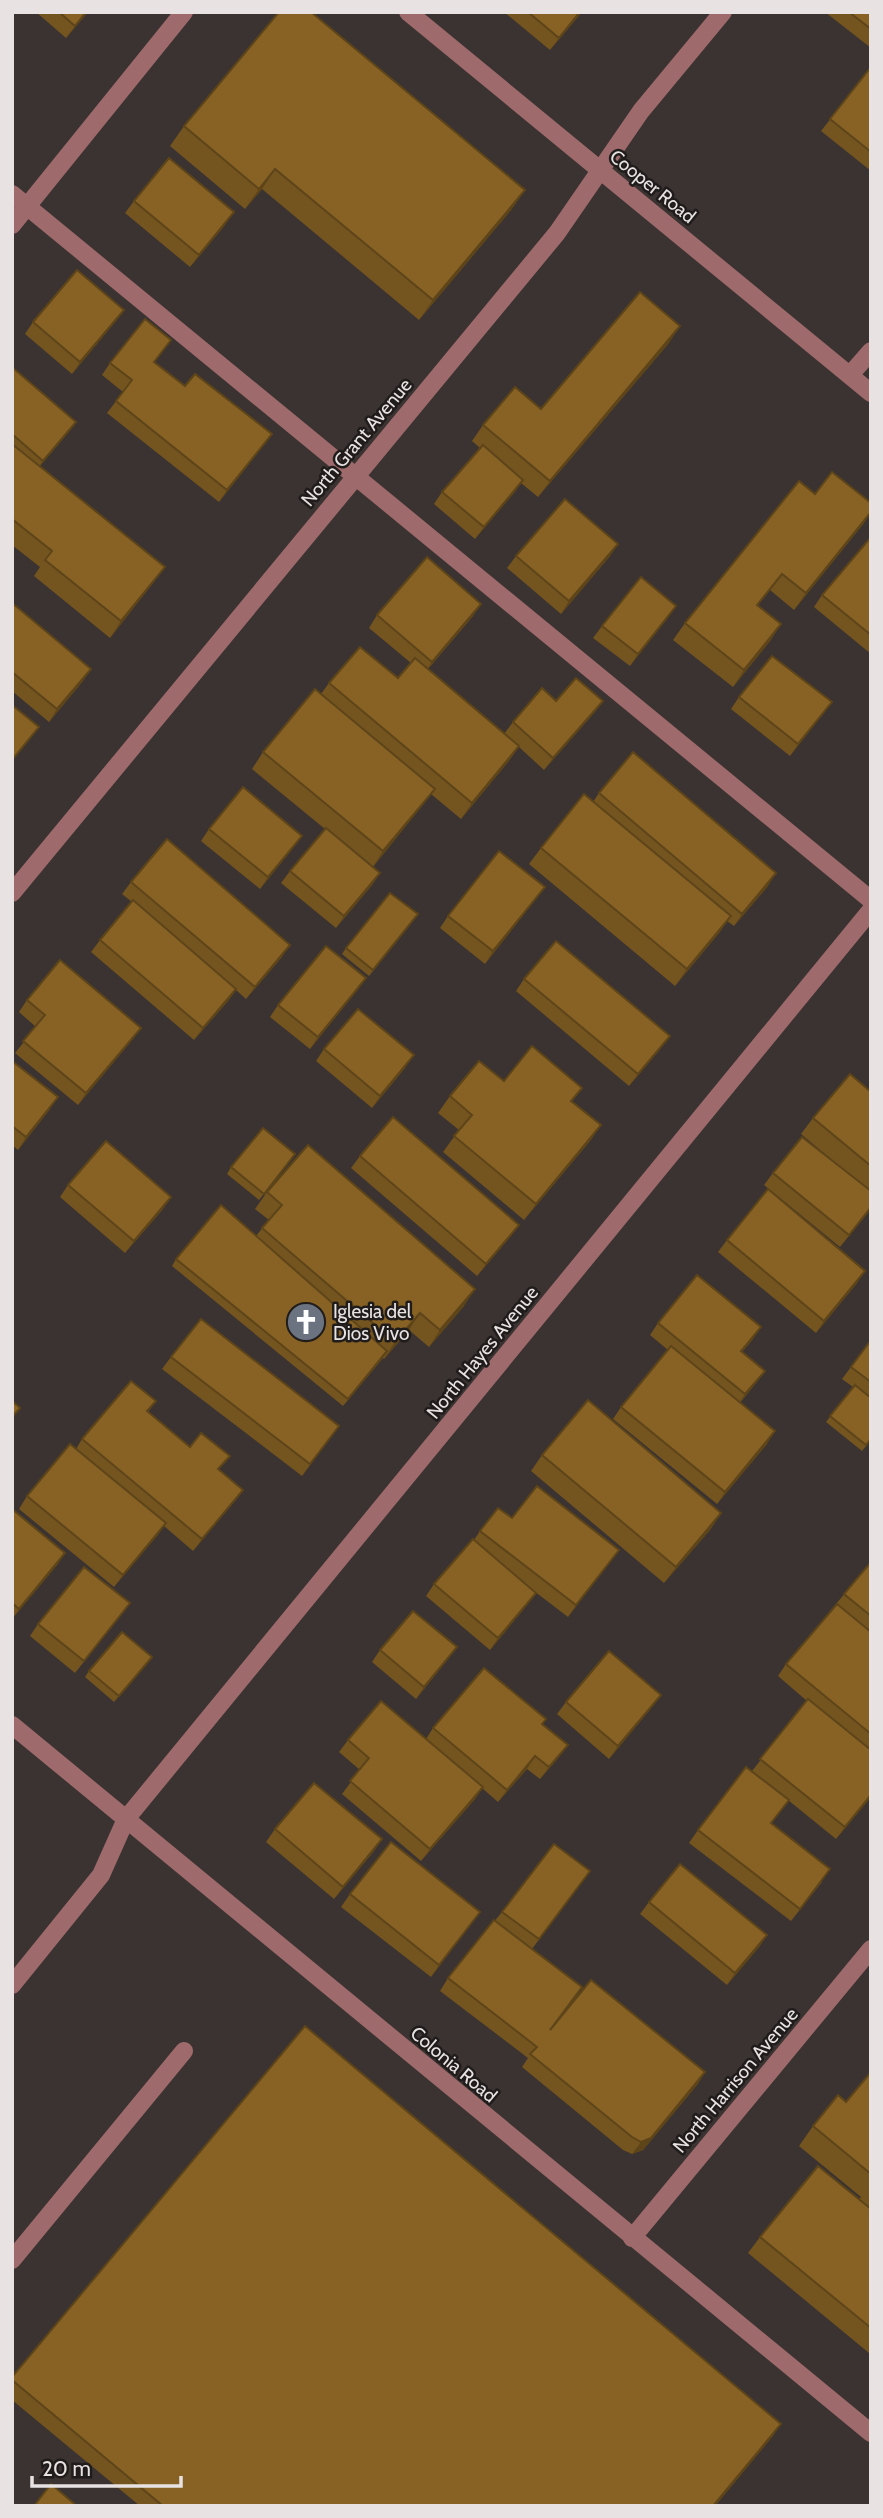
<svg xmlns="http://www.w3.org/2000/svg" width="883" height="2518" viewBox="0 0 883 2518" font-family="Cabin,sans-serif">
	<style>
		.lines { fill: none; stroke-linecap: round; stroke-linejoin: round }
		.minor { stroke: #9f6a6c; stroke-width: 18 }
		.wall { fill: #74541f }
		.shaded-wall { fill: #5e4519 }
		.building { fill: #876224; stroke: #5e4519; stroke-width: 2 }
		.labels { text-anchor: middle; stroke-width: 5; stroke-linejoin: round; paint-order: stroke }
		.street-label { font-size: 19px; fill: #e8e3e2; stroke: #1f1c1b }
		.poi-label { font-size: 19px; fill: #e8e3e2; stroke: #1f1c1b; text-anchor: start }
	</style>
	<rect width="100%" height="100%" fill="#3a3331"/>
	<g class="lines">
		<g class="minor">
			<polyline points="408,12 871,393"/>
			<polyline points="12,194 871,900"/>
			<polyline points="12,225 184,12"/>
			<polyline points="850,375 871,351"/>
			<polyline points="12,893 557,233 641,111 723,12"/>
			<polyline points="12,1725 871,2433"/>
			<polyline points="12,1985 101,1875 126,1819 871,910"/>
			<polyline points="632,2238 871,1949"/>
			<polyline points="12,2260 184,2051"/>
		</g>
	</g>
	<g class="wall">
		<polygon points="36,12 88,12 66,38"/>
		<polygon points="504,12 582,12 550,50"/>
		<polygon points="825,12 871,12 871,48"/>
		<polygon points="871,67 871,171 821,131"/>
		<polygon points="184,126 525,190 511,210 419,320 262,189 245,209 170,146"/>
		<polygon points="134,201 225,225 190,267 125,213"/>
		<polygon points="124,310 115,322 72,374 25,334 33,322"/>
		<polygon points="669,343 538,497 521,483 475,539 434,504 442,492 480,448 472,441 483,425 541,409"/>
		<polygon points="110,363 155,363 263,446 219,502 107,413 123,392 102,375"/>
		<polygon points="12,369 76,422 67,434 40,466 165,567 153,583 110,638 34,576 40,567 12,545"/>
		<polygon points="815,494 864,523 794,610 770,590 758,605 781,624 770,641 733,687 673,640 685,623"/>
		<polygon points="871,537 871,654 814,607 822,595"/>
		<polygon points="516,556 610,556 561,614 507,568"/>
		<polygon points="12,603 83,681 49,722 12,691"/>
		<polygon points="676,606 630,666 593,638 602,626"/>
		<polygon points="377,615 473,616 428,669 504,734 513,722 556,701 603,701 594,713 544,770 519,747 508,762 461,819 431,794 373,867 380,873 372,885 336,928 281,883 290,871 325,829 252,769 263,752 321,694 329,683 398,678 411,663 369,628"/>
		<polygon points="739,697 832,702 790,756 731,709"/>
		<polygon points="599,793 768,886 734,926 727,921 719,933 675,986 529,864 541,848 593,802"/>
		<polygon points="209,829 293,848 260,889 201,841"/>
		<polygon points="131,882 282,957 246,999 236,990 228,1001 194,1040 91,952 100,940 132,902 122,894"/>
		<polygon points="545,887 485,964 440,928 448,916"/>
		<polygon points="413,921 369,976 342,954 346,948"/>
		<polygon points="366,978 310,1049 270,1017 278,1005"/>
		<polygon points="524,979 661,1048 629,1086 516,991"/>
		<polygon points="27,1000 141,1028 132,1040 78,1105 15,1053 36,1027 19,1012"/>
		<polygon points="324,1049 405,1068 372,1108 316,1061"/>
		<polygon points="12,1061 50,1109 18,1150 12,1145"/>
		<polygon points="504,1081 582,1088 572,1101 601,1125 590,1141 524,1220 443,1152 459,1130 438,1113 450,1096"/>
		<polygon points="871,1092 871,1209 840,1247 764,1185 773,1173 837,1164 801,1134 813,1118"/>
		<polygon points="360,1156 519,1225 510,1237 477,1276 351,1168"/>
		<polygon points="291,1160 259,1200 227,1174 231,1167"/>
		<polygon points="68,1185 163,1209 125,1253 60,1197"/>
		<polygon points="267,1192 464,1306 429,1347 409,1330 384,1359 383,1358 343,1406 172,1266 176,1259 256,1236 269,1220 255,1209"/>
		<polygon points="727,1240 857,1283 816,1333 718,1252"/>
		<polygon points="658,1323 753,1339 742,1352 756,1383 740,1403 767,1444 717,1504 613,1419 621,1407 668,1350 650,1335"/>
		<polygon points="871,1340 871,1440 862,1451 826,1422 853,1387 842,1379"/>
		<polygon points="171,1357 339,1426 302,1476 162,1369"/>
		<polygon points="156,1401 148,1412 243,1490 234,1502 193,1551 164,1526 114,1587 19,1509 27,1496 76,1449 82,1439"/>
		<polygon points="542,1455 721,1513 710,1530 664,1583 531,1471"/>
		<polygon points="12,1509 65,1553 57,1565 12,1619"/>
		<polygon points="512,1518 619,1550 568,1617 534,1591 536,1593 527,1605 490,1650 426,1596 434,1584 474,1540 480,1531"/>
		<polygon points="871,1562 871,1797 836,1839 788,1800 771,1824 822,1882 791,1921 689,1843 698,1830 771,1786 752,1771 807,1701 778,1676 786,1664"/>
		<polygon points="121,1615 75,1673 30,1636 38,1624"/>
		<polygon points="380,1650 448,1659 416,1699 372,1662"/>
		<polygon points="147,1664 114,1702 85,1677 89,1671"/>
		<polygon points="661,1695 652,1707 609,1759 557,1714 566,1702"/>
		<polygon points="542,1724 559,1757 540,1779 527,1769 498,1802 482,1788 475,1799 421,1861 342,1794 360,1770 339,1752 348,1740 426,1739 433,1728"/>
		<polygon points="275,1829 374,1851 334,1899 266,1842"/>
		<polygon points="590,1871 532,1949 555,2024 705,2072 697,2085 643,2150 632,2154 623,2150 522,2067 528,2058 440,1991 448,1978 502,1912"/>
		<polygon points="350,1894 471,1924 431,1977 341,1907"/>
		<polygon points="649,1902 767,1935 759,1947 727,1985 640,1914"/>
		<polygon points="871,2072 871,2351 869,2353 748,2253 760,2237 859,2199 861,2197 799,2146 813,2126 846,2102"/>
		<polygon points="12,2377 773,2436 715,2506 140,2506 12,2400"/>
	</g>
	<g class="shaded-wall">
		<polygon points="86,12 88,12 66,38 75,26"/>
		<polygon points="580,12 582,12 550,50 559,38"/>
		<polygon points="275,169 262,189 245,209 259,189"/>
		<polygon points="525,190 511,210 419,320 433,300"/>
		<polygon points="234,212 225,225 190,267 199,255"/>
		<polygon points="124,310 115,322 72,374 80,362"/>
		<polygon points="680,326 669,343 538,497 550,481"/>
		<polygon points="76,422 67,434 34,473 43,461"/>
		<polygon points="272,434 263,446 219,502 227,490"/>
		<polygon points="523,480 515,492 475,539 484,527"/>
		<polygon points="871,513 864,523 794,610 806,593"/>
		<polygon points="618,544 610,556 561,614 569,601"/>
		<polygon points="165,567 153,583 110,638 121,621"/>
		<polygon points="782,574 770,590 745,621 757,605"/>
		<polygon points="481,604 473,616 423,674 432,662"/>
		<polygon points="676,606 668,618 630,666 638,654"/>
		<polygon points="781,624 770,641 733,687 744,670"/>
		<polygon points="91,669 83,681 49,722 57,709"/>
		<polygon points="603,701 594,713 544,770 553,758"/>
		<polygon points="832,702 823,714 790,756 798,744"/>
		<polygon points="39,727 30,739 12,761 12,760"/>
		<polygon points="519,746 508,762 461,819 472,803"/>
		<polygon points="435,789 423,805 372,868 383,851"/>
		<polygon points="302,836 293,848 260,889 268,877"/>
		<polygon points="380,873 372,885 336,928 344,916"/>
		<polygon points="776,873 768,886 734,926 742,914"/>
		<polygon points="545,887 536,899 485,964 493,951"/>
		<polygon points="731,916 719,933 675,986 687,969"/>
		<polygon points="290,945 282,957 246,999 255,987"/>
		<polygon points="366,978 357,991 310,1049 318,1037"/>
		<polygon points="236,989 228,1001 194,1040 203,1028"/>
		<polygon points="141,1028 132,1040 78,1105 86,1093"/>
		<polygon points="670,1036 661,1048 629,1086 638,1074"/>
		<polygon points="414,1055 405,1068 372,1108 380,1096"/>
		<polygon points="58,1097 50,1109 18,1150 26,1137"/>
		<polygon points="601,1125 590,1141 524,1220 536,1204"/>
		<polygon points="171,1197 163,1209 125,1253 134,1241"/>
		<polygon points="871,1207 871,1209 840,1247 849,1235"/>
		<polygon points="519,1225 510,1237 477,1276 486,1264"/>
		<polygon points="865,1271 857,1283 816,1333 824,1321"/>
		<polygon points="475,1289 464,1306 429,1347 440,1330"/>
		<polygon points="420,1313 409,1330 384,1359 395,1342"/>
		<polygon points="761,1327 753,1339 732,1364 741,1351"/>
		<polygon points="765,1371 756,1383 737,1406 745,1394"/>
		<polygon points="775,1431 767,1444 717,1504 725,1492"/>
		<polygon points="243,1490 234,1502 193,1551 202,1539"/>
		<polygon points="721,1513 710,1530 664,1583 676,1567"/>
		<polygon points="166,1523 158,1535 114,1587 123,1575"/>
		<polygon points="619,1550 610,1562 568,1617 576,1605"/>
		<polygon points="65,1553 57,1565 12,1619 19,1609"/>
		<polygon points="536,1593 527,1605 490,1650 498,1638"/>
		<polygon points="457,1647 448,1659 416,1699 424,1687"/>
		<polygon points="661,1695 652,1707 609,1759 618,1746"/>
		<polygon points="568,1745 559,1757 540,1779 549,1767"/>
		<polygon points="535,1756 527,1769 498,1802 507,1790"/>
		<polygon points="483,1787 475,1799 421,1861 430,1849"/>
		<polygon points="871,1795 871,1797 836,1839 845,1827"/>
		<polygon points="382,1839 374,1851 334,1899 343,1887"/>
		<polygon points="480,1912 471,1924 431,1977 439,1965"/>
		<polygon points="767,1935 759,1947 727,1985 735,1973"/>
		<polygon points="705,2072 697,2085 643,2150 632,2154 641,2142"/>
		<polygon points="781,2424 773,2436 715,2506 713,2506"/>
	</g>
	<g class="building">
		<polygon points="59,12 86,12 75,26"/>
		<polygon points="279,12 311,12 525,190 433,300 275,169 259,189 184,126"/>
		<polygon points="528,12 580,12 559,38"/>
		<polygon points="849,12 871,12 871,29"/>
		<polygon points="871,67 871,152 830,119"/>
		<polygon points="169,158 234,212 199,255 134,201"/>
		<polygon points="77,270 124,310 80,362 33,322"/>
		<polygon points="640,292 680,326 550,481 483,425 515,387 541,409"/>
		<polygon points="145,319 171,340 154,362 185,386 195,374 272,434 227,490 116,401 132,380 110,363"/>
		<polygon points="13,368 76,422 43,461 12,434 12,369"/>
		<polygon points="12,444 165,567 121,621 45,560 52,551 12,519"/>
		<polygon points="483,445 523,480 484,527 442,492"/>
		<polygon points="832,472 871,503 871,512 806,593 782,574 757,605 781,624 744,670 685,623 799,481 815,494"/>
		<polygon points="565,499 618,544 569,601 516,556"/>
		<polygon points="871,537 871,635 822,595"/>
		<polygon points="427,557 481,604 432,662 377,615"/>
		<polygon points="641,577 676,606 638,654 602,626"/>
		<polygon points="12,603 91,669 57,709 12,672"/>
		<polygon points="360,647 398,678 415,658 519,746 472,803 329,683"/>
		<polygon points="772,656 832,702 798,744 739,697"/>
		<polygon points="576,678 603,701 553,758 513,722 542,688 556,701"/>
		<polygon points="315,689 435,789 383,851 263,752"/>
		<polygon points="12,705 39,727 12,760"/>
		<polygon points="633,752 776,873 742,914 599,793"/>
		<polygon points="243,787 302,836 268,877 209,829"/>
		<polygon points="584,794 731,916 687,969 541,848"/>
		<polygon points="326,828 380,873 344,916 290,871"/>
		<polygon points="167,839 290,945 255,987 131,882"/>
		<polygon points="499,851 545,887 493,951 448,916"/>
		<polygon points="390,893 418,914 373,970 346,948"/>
		<polygon points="133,900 236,989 203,1028 100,940"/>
		<polygon points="556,941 670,1036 638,1074 524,979"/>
		<polygon points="326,946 366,978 318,1037 278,1005"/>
		<polygon points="60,960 141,1028 86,1093 23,1041 45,1015 27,1000"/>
		<polygon points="358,1009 414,1055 380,1096 324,1049"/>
		<polygon points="532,1046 582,1088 571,1101 601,1125 536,1204 454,1136 472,1115 450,1096 479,1061 504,1081"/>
		<polygon points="12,1061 58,1097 26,1137 12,1126"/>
		<polygon points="850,1074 871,1092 871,1166 813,1118"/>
		<polygon points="393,1117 519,1225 486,1264 360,1156"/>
		<polygon points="263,1128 295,1154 264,1194 231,1167"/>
		<polygon points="802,1137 871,1191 871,1207 849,1235 773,1173"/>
		<polygon points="106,1141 171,1197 134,1241 68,1185"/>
		<polygon points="308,1145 475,1289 440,1330 420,1313 395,1342 262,1228 282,1205 267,1192"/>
		<polygon points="768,1189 865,1271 824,1321 727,1240"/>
		<polygon points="221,1205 387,1351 348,1399 176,1259"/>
		<polygon points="697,1275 761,1327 741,1351 765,1371 745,1394 658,1323"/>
		<polygon points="201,1319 339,1426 310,1464 171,1357"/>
		<polygon points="871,1340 871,1382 851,1367"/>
		<polygon points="671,1346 775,1431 725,1492 621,1407"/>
		<polygon points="131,1381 156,1401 147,1411 190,1447 201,1433 230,1456 218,1469 243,1490 202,1539 82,1439"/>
		<polygon points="855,1385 871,1398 871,1439 866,1445 830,1416"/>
		<polygon points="588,1400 721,1513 676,1567 542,1455"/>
		<polygon points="12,1401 20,1408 12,1417"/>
		<polygon points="70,1444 166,1523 123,1575 27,1496"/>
		<polygon points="537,1486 619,1550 576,1605 480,1531 498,1508 512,1518"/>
		<polygon points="12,1509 65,1553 19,1609 12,1603"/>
		<polygon points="473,1539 536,1593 498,1638 434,1584"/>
		<polygon points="871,1562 871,1616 844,1594"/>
		<polygon points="84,1567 130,1603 84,1661 38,1624"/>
		<polygon points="837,1604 871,1632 871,1734 786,1664"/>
		<polygon points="413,1611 457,1647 424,1687 380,1650"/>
		<polygon points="122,1632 152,1657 119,1696 89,1671"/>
		<polygon points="609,1651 661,1695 618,1746 566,1702"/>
		<polygon points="484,1668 546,1719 542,1724 568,1745 549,1767 535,1756 507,1790 433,1728"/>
		<polygon points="808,1699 871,1750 871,1795 845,1827 760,1759"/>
		<polygon points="381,1701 483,1787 430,1849 350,1781 369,1758 348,1740"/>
		<polygon points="746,1767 789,1800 771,1823 830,1869 800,1909 698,1830"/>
		<polygon points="314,1783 382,1839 343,1887 275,1829"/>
		<polygon points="391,1842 480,1912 439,1965 350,1894"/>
		<polygon points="554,1844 590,1871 539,1939 502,1912"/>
		<polygon points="680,1864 767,1935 735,1973 649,1902"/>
		<polygon points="494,1920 582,1987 550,2030 591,1980 705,2072 651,2138 641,2142 632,2137 530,2054 537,2047 448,1978"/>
		<polygon points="305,2026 781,2424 713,2506 163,2506 12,2380 12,2377"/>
		<polygon points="871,2072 871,2174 813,2126 838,2095 846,2102"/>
		<polygon points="818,2166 871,2209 871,2328 760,2237"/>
		<polygon points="51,2484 77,2506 34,2506"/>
	</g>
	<defs>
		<g id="church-disc" transform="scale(2.0125)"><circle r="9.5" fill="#6b7280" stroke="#1f1c1b"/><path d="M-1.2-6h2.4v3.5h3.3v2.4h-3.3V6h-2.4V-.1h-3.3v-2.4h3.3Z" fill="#fff"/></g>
	</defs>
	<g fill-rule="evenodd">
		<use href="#church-disc" x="306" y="1322"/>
	</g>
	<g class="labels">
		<g class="street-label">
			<text transform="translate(653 186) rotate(39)" y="7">Cooper Road</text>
			<text transform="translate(356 442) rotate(-50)" y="7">North Grant Avenue</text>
			<text transform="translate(482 1352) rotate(-51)" y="7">North Hayes Avenue</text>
			<text transform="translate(454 2064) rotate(40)" y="7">Colonia Road</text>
			<text transform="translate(735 2080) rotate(-50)" y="7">North Harrison Avenue</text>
		</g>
		<g class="poi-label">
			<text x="333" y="1318">Iglesia del<tspan x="333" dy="22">Dios Vivo</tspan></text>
		</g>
	</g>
	<rect width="883" height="2518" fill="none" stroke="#e8e3e2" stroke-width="28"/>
	<path d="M32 2476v10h149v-10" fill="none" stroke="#e8e3e2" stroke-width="3.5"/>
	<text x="42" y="2476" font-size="21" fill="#e8e3e2" stroke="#1f1c1b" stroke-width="5" paint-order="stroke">20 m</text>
</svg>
